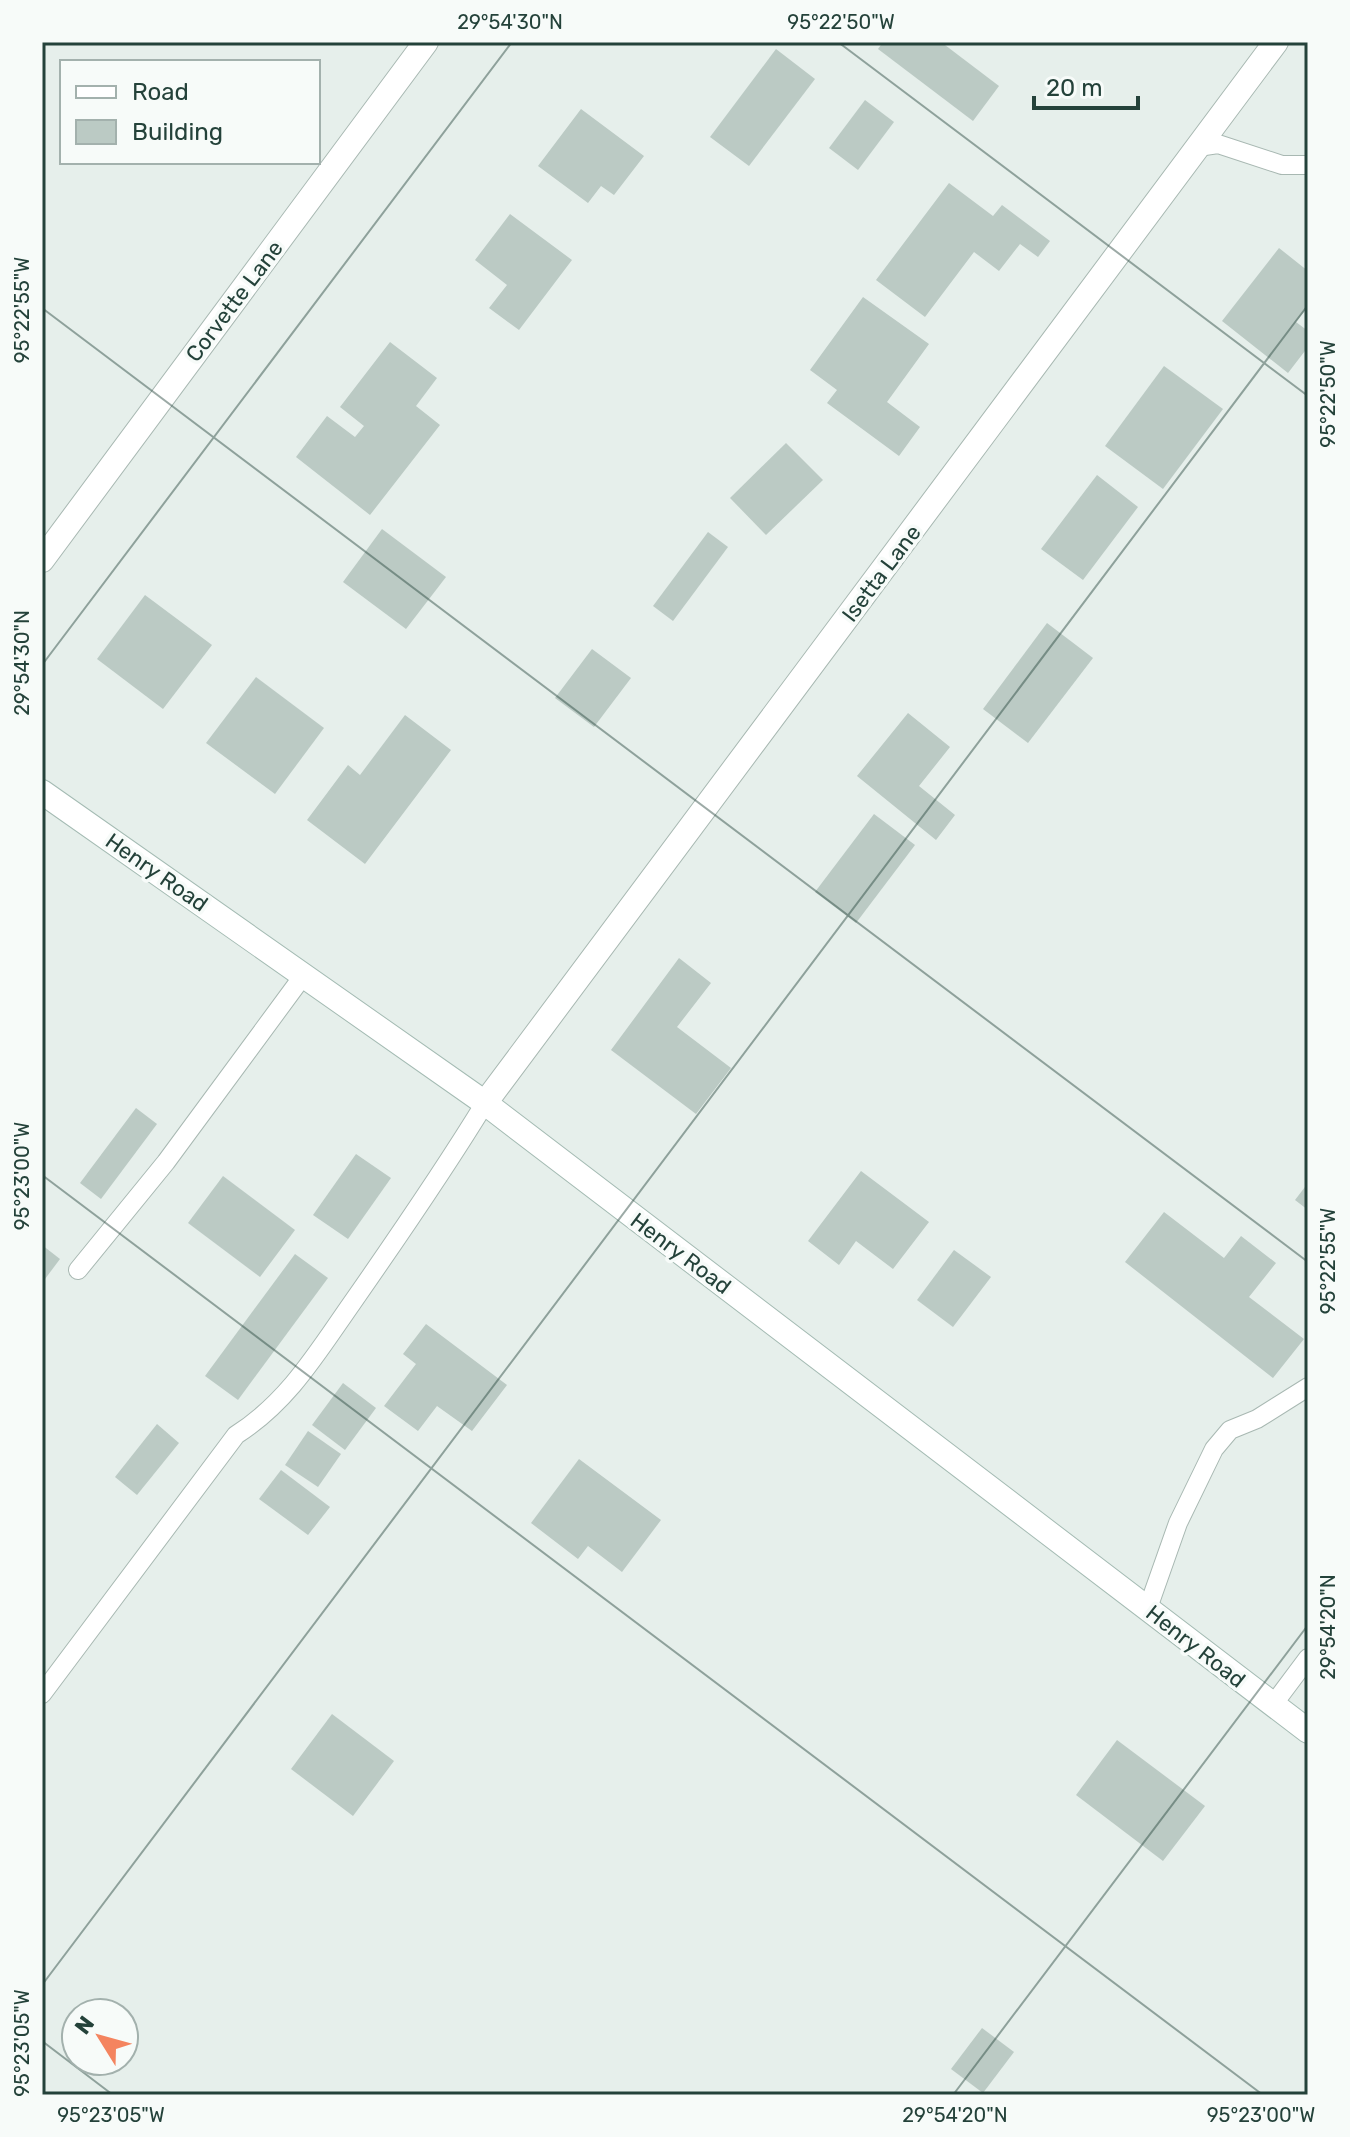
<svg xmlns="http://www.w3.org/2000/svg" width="1350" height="2137" viewBox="0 0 1350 2137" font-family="Rubik,sans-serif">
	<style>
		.building { fill: #bbcac4 }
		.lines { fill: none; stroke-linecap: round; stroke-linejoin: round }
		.lane-casing { stroke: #a8b8b2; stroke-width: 20 }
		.street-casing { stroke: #a8b8b2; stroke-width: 26 }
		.secondary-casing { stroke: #a4bbb3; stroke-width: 26 }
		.lane { stroke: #fff; stroke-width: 18 }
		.street { stroke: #fff; stroke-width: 24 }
		.secondary { stroke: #fff; stroke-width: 24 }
		.ticks { fill: none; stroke: #24423a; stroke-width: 2; stroke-opacity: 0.45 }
		.labels { text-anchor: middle; stroke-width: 7; stroke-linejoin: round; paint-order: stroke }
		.street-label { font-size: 22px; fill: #24423a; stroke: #f7fbf9 }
		.neatline { fill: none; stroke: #24423a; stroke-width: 3 }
		.ticks-label { font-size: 20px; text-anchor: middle; fill: #24423a }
	</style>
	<rect width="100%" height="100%" fill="#e6efeb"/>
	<g class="building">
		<polygon points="883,42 941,42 999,86 973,121 878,49"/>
		<polygon points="776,49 815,79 749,166 710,137"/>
		<polygon points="865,100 894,122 858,170 829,148"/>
		<polygon points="581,109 644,156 614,195 601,186 588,203 538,166"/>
		<polygon points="949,183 993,216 1002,205 1050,241 1038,257 1020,244 999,271 974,252 925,317 876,280"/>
		<polygon points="510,214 572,260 519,330 489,308 507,285 475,260"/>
		<polygon points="1279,248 1308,271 1308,307 1296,322 1308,331 1308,347 1288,373 1222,321"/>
		<polygon points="863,297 929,344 887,402 920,427 899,456 827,403 837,390 810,370"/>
		<polygon points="390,342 437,378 416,406 440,425 370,515 296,457 327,416 355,437 364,426 340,407"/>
		<polygon points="1164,366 1223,409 1163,489 1105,446"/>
		<polygon points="786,443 823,480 766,535 730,498"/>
		<polygon points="1097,475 1138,507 1083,580 1041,549"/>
		<polygon points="382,529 446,577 406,629 343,582"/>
		<polygon points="708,532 728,547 673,621 653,606"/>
		<polygon points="145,595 212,645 163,709 97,659"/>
		<polygon points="1047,623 1093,658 1028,743 983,709"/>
		<polygon points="592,649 631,678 594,727 555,698"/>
		<polygon points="256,677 324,728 275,794 206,743"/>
		<polygon points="908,713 950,747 919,786 955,815 936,840 857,776"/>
		<polygon points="405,715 451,750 365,864 307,820 348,765 360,775"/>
		<polygon points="874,814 915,845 856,923 815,892"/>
		<polygon points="679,958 711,983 677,1027 731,1068 696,1114 611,1050"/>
		<polygon points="136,1108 157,1124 101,1199 80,1183"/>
		<polygon points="356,1154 391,1178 348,1239 313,1215"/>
		<polygon points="861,1171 929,1222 893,1269 856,1241 839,1265 808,1241"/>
		<polygon points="223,1176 295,1230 260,1277 188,1223"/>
		<polygon points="1308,1183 1308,1210 1295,1200"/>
		<polygon points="1164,1212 1224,1258 1241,1236 1276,1263 1249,1297 1304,1339 1273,1378 1125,1262"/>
		<polygon points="42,1245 60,1259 42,1283"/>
		<polygon points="954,1250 991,1277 953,1327 917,1300"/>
		<polygon points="295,1254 328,1278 238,1400 205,1376"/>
		<polygon points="426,1324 507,1385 472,1431 437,1406 418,1431 384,1406 416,1364 403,1354"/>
		<polygon points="343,1383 376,1408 345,1450 312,1425"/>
		<polygon points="157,1424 179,1443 137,1495 115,1477"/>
		<polygon points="308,1431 341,1454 318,1487 285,1465"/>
		<polygon points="579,1459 661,1520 622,1572 588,1546 578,1559 531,1523"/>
		<polygon points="281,1470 330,1507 308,1535 259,1499"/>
		<polygon points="332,1714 394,1761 353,1816 291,1769"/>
		<polygon points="1117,1740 1205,1806 1163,1861 1076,1795"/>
		<polygon points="982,2028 1014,2052 983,2093 951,2069"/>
	</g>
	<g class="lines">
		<g class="lane-casing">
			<g id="lane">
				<polyline points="1198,147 1218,144 1282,165 1308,165"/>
				<polyline points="78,1270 166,1162 303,976"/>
				<polyline points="1148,1608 1178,1523 1214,1449 1230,1430 1257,1419 1308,1387"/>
				<path d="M42,1694L236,1435C288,1402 317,1353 352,1303C398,1237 443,1172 485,1103"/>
				<polyline points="1272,1706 1308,1658"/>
			</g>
		</g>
		<g class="street-casing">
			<g id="street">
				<polyline points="42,560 426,42"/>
				<polyline points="485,1103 1276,42"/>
			</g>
		</g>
		<g class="secondary-casing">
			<polyline id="secondary" points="42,792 485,1103 1308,1731"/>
		</g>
		<use href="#lane" class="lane"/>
		<use href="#street" class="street"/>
		<use href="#secondary" class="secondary"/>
	</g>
	<path class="ticks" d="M838,42L1308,396M42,308L1308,1262M42,665L512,42M42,1175L1263,2095M42,1985L1308,305M42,2041L113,2095M953,2095L1308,1625"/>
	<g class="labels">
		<g class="street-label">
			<text transform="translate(234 301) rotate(-53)" y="8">Corvette Lane</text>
			<text transform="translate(881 573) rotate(-53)" y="8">Isetta Lane</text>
			<text transform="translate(157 872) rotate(35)" y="8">Henry Road</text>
			<text transform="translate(681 1253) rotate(37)" y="8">Henry Road</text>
			<text transform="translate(1196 1646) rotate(38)" y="8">Henry Road</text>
		</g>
	</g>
	<rect width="1350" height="2137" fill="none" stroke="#f7fbf9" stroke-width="88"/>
	<rect x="60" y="60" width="260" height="104" fill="#f7fbf9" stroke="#a3b1ad" stroke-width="2"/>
	<rect x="76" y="86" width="40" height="12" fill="#ffffff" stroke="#a3b1ad" stroke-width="2"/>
	<text x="132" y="100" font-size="24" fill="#24423a">Road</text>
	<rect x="76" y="120" width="40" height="24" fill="#bbcac4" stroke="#a3b1ad" stroke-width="2"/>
	<text x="132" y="140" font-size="24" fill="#24423a">Building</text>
	<g transform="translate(100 2037) rotate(307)"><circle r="38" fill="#f7fbf9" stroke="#a3b1ad" stroke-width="2"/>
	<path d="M0-6L14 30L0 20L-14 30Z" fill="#f4845f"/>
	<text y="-12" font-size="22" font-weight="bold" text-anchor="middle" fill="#24423a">N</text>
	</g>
	<path d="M1034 96v12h104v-12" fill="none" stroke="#24423a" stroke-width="4"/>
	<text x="1046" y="96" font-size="24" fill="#24423a" stroke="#f7fbf9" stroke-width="6" paint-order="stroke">20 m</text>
	<rect x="44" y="44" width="1262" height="2049" class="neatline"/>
	<g class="ticks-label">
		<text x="510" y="29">29°54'30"N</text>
		<text x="841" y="29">95°22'50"W</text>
		<text transform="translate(22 310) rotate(-90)" y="7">95°22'55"W</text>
		<text transform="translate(1328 394) rotate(-90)" y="7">95°22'50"W</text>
		<text transform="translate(22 663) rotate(-90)" y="7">29°54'30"N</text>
		<text transform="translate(22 1176) rotate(-90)" y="7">95°23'00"W</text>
		<text transform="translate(1328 1261) rotate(-90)" y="7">95°22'55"W</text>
		<text transform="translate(1328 1627) rotate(-90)" y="7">29°54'20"N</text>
		<text transform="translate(22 2043) rotate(-90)" y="7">95°23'05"W</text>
		<text x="111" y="2122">95°23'05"W</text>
		<text x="955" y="2122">29°54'20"N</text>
		<text x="1261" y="2122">95°23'00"W</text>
	</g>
</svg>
